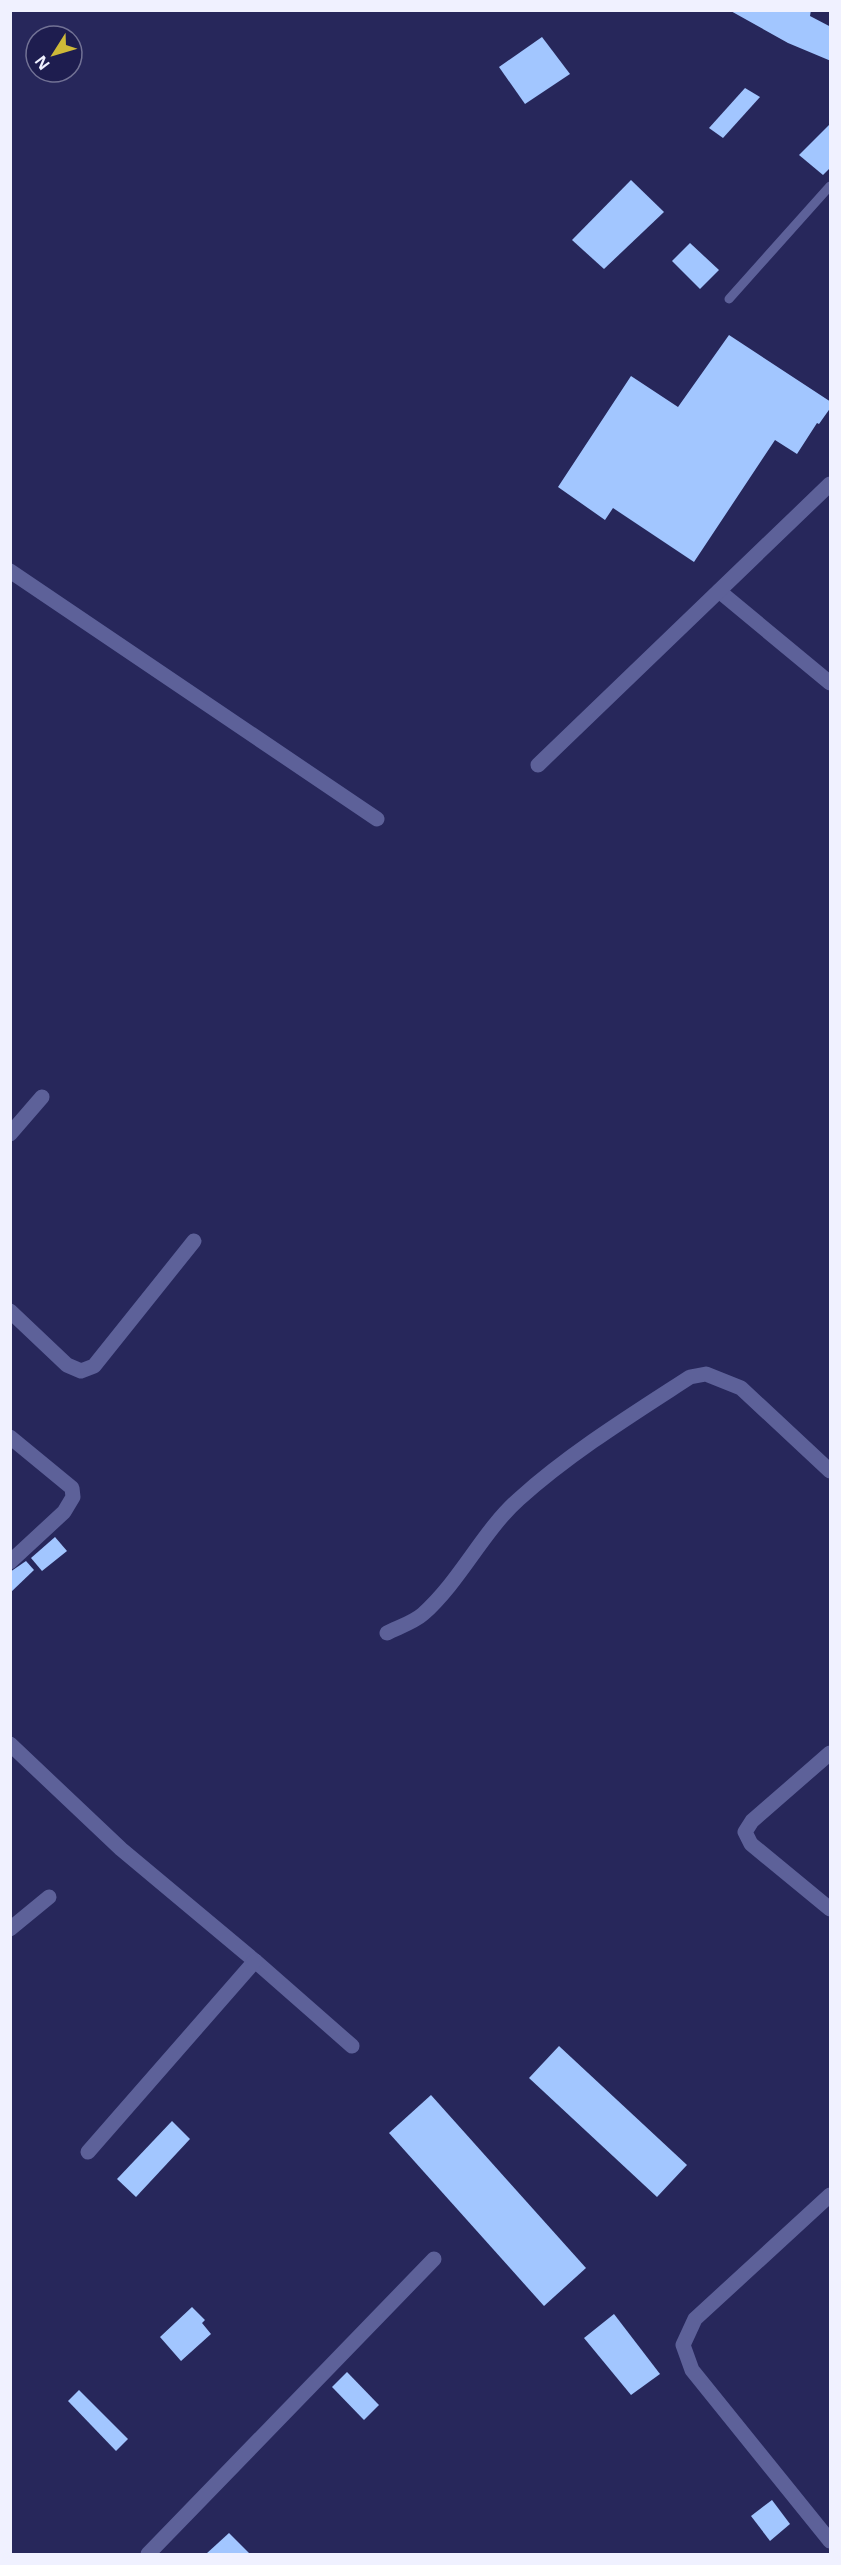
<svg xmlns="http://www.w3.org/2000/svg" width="841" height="2565" viewBox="0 0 841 2565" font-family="'Noto Sans',sans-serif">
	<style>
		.building { fill: #a2c6ff }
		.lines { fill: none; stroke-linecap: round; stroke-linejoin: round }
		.service { stroke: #5d6199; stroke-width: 9 }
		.minor { stroke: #5d6199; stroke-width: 15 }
	</style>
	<rect width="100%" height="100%" fill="#27275b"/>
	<g class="building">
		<polygon points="729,10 811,10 810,16 831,27 831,61 788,43"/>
		<polygon points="542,37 570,74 525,104 499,67"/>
		<polygon points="745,88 760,97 723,138 709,128"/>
		<polygon points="831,123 831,167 823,175 799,155"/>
		<polygon points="631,180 664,212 604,269 572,240"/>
		<polygon points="690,243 719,270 700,289 672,261"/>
		<polygon points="729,335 831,402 831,407 819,424 817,423 797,454 775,440 694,562 613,508 605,520 558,487 631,376 678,407"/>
		<polygon points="55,1537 67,1551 42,1571 31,1558"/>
		<polygon points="26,1561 34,1570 10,1593 10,1572"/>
		<polygon points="559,2046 687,2165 657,2197 529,2078"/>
		<polygon points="431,2095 586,2268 544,2306 389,2133"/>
		<polygon points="172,2121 190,2139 136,2197 117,2179"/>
		<polygon points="192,2307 205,2320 202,2323 211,2334 181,2361 160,2337"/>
		<polygon points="614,2314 660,2374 631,2395 584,2338"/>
		<polygon points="347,2372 379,2405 364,2420 332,2387"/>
		<polygon points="79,2390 128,2439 116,2451 68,2401"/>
		<polygon points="772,2500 790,2524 770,2541 751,2516"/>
		<polygon points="229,2533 250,2554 206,2554"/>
	</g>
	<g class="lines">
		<polyline class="service" points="729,299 830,186"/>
		<g class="minor">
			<polyline points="10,571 377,819"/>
			<polyline points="719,591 830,683"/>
			<polyline points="538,765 830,484"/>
			<polyline points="10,1134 42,1097"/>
			<polyline points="10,1311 67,1365 81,1371 94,1366 194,1241"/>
			<polyline points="10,1437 72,1488 73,1497 64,1512 10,1562"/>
			<path d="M387,1633C399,1627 414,1622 423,1614C461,1580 482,1532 519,1499C570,1453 633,1414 690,1377L706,1374L741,1388L830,1471"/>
			<polyline points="10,1744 121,1849 255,1961 352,2046"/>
			<polyline points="830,1753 752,1821 745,1832 751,1844 830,1909"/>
			<polyline points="10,1929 49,1897"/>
			<polyline points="88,2152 255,1961"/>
			<polyline points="830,2195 695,2319 683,2345 692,2370 830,2541"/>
			<polyline points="148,2554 434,2259"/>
		</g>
	</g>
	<rect width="841" height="2565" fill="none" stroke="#f0f1ff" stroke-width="24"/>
	<g transform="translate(54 54) rotate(233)"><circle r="28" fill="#1e1d4f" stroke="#727295" stroke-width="1.5"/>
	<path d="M0-4.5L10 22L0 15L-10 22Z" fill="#ceb938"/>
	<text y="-9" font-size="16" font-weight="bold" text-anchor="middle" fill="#f0f1ff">N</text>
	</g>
</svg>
